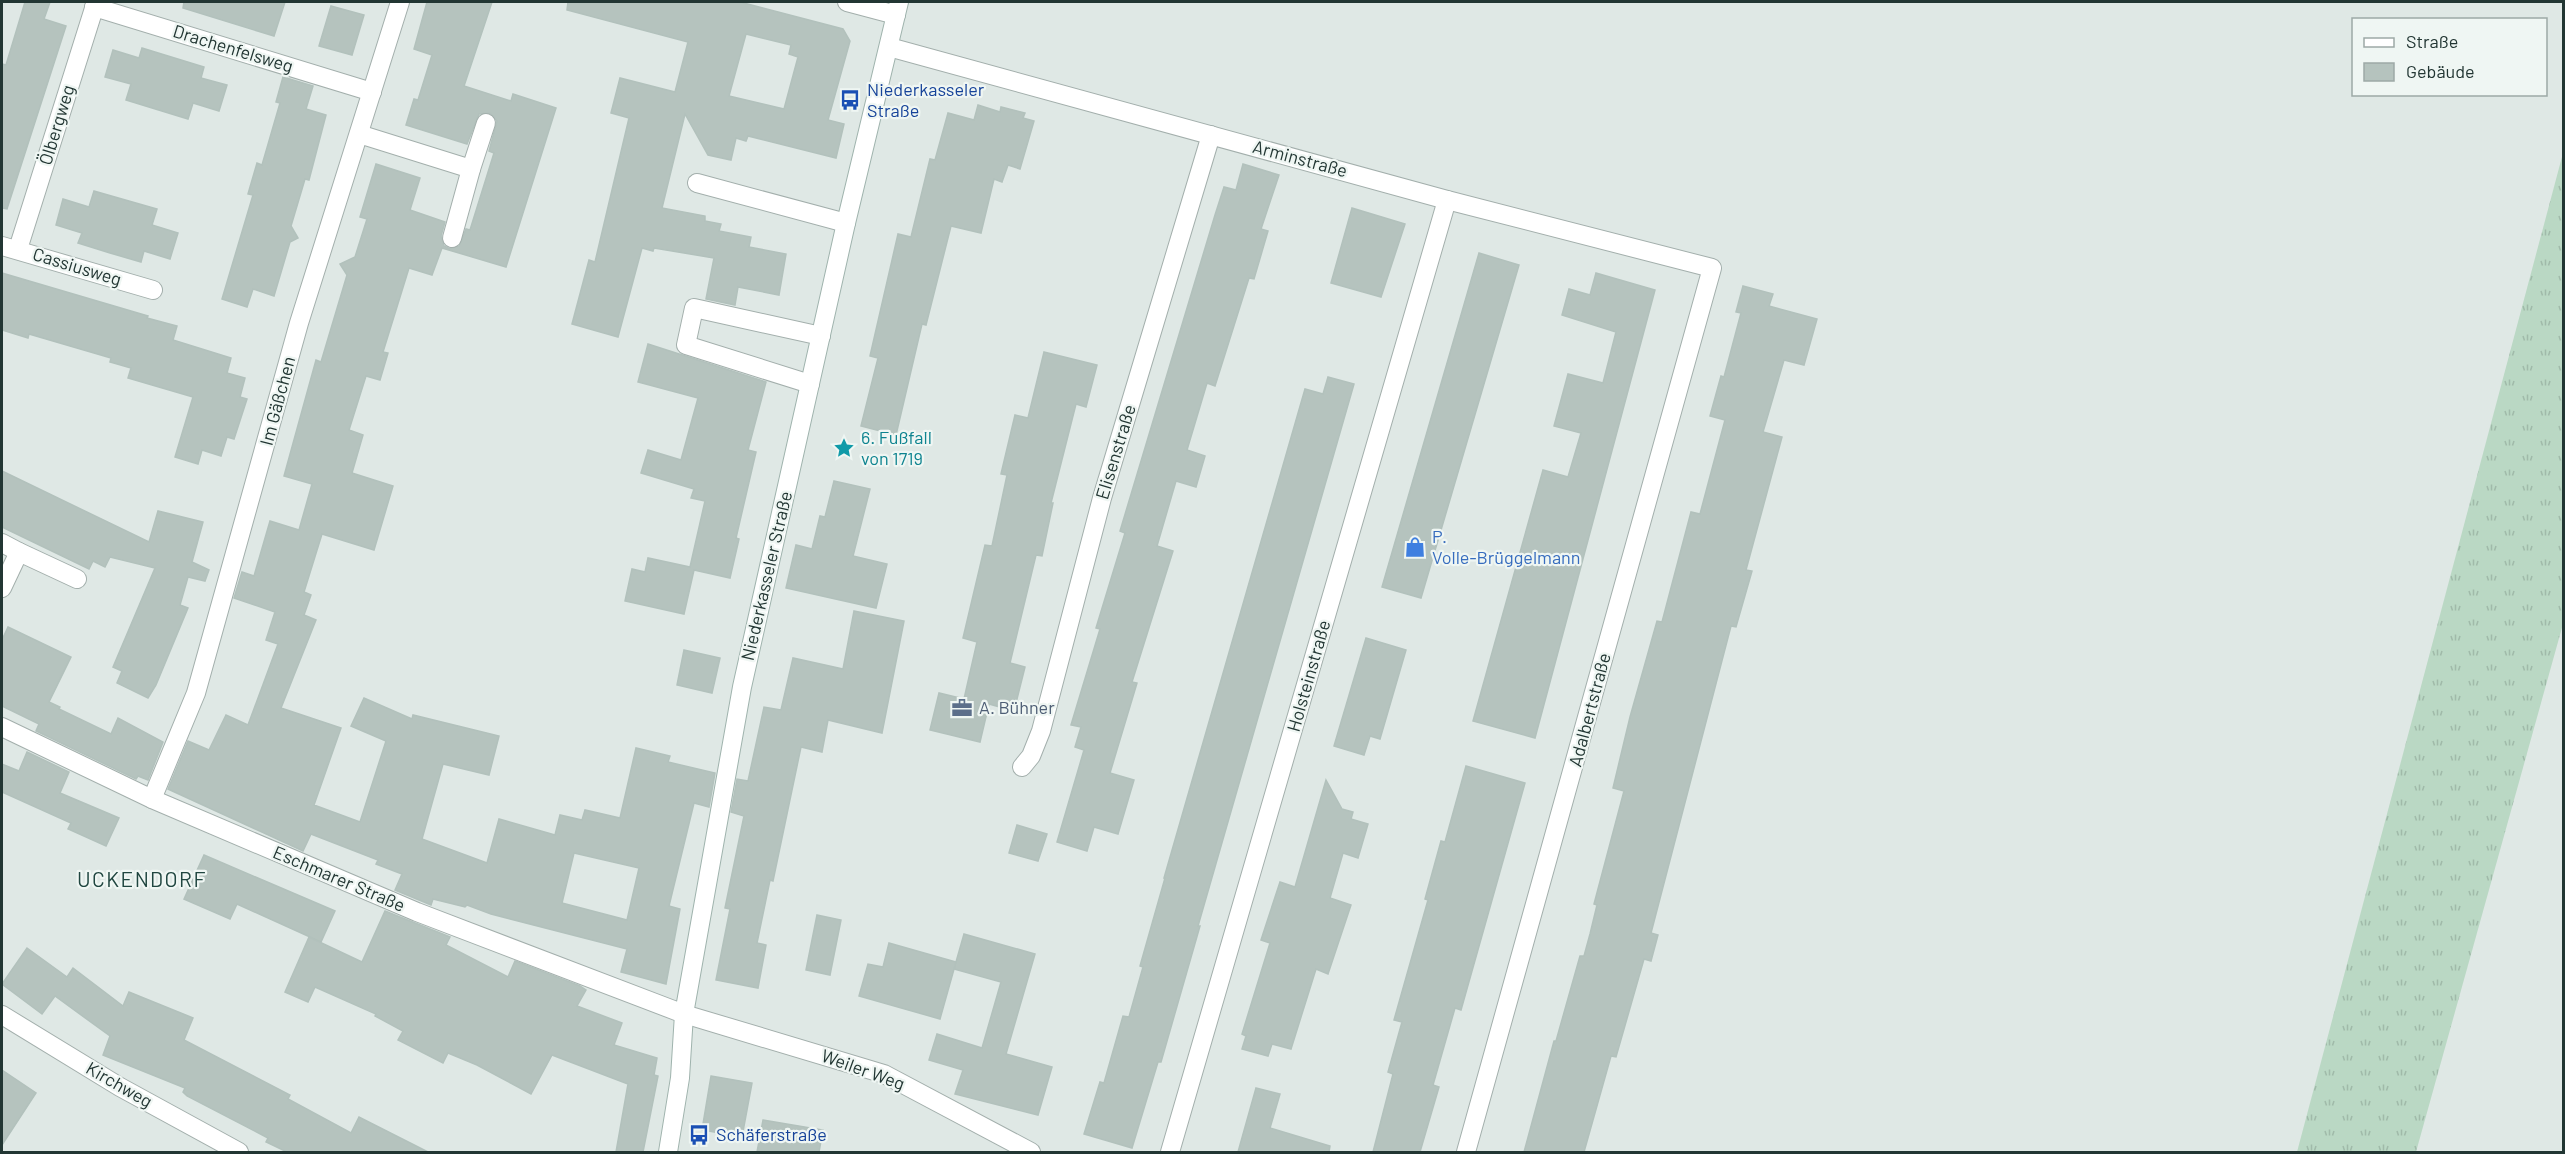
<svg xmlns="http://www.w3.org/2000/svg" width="2565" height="1154" viewBox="0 0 2565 1154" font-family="Barlow,sans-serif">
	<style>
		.grass { fill: url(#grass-tufts) }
		.building { fill: #b5c3be; stroke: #b2c1bc; stroke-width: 1.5; fill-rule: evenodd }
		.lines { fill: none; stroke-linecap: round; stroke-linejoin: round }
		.lane-casing { stroke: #a3afac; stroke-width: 20 }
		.street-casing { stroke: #a3afac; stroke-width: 20 }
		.secondary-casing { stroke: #9fb3ad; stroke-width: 20 }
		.lane { stroke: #fff; stroke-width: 18 }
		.street { stroke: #fff; stroke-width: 18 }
		.secondary { stroke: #fff; stroke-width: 18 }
		.labels { text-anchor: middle; stroke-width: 4.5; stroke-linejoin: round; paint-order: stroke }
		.street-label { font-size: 18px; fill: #223633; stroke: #eff6f3 }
		.transit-label { font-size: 18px; fill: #164399; stroke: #eff6f3; text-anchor: start }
		.culture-label { font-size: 18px; fill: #0d838f; stroke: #eff6f3; text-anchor: start }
		.shop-label { font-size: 18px; fill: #366cbe; stroke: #eff6f3; text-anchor: start }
		.service-label { font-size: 18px; fill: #4e5e75; stroke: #eff6f3; text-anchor: start }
		.quarter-label { font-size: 21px; letter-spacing: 1.5px; fill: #204640; stroke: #eff6f3 }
	</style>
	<defs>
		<pattern id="grass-tufts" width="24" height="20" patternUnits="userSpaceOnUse" patternTransform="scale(1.5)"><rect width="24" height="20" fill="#bad8c4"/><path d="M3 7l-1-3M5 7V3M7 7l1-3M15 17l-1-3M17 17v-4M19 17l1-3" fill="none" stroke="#a0baa9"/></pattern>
	</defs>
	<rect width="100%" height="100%" fill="#dfe8e5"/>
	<polygon class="grass" points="2563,153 2563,624 2416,1152 2297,1152"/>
	<g class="building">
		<polygon points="25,2 50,2 44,19 66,26 7,209 2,208 2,64 6,65"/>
		<polygon points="184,2 285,2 274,36 183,8"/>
		<path d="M427,2H492L464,86L511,101L513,94L556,108L506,267L442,248L432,275L409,268L383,352L388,353L380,380L366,376L349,430L363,435L352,473L393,486L374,550L322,534L304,592L311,595L304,615L316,620L281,708L341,728L314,805L360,822L386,741L351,726L364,698L412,719L413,715L499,736L489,775L443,764L422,839L487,863L499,819L555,835L560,815L582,820L585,810L620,818L636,748L670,756L668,762L715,773L709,807L694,803L669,906L680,909L666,984L621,972L627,949L491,914L467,905L465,907L433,899L431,905L395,890L402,874L376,864L378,860L311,834L303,851L168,789L188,741L209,750L226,715L248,725L278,644L266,640L275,612L234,598L242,572L254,576L270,521L299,530L312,484L284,476L316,360L321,362L347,275L340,264L355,257L367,219L360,217L376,164L420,178L410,210L445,222L441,236L444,246L450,249L459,246L466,229L470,230L494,153L489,151L497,121L490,113L479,114L467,144L406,125L414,99L418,100L432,55L414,49ZM574,853L639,868L627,920L562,903Z"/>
		<path d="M568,2H740L843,29L850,41L828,120L844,124L836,158L748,136L746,141L736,138L731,160L708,155L685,114L662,208L705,216V221L721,224L719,231L751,237L749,247L786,254L779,295L738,287L735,305L706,299L714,258L654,248L653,251L642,248L618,337L572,324L589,260L595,262L629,118L611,113L620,78L675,92L688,42L567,10ZM746,34L791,45L789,54L798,57L784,109L729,96Z"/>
		<polygon points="331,6 364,15 352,55 319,46"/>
		<polygon points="142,48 204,67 201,78 227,85 219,111 193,103 188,119 126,100 131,84 105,77 113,50 139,58"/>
		<polygon points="283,77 313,86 306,109 326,115 309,180 305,179 291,226 298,238 290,242 274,296 253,289 247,307 222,299 253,195 248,194 257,163 262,165 280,103 276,102"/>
		<polygon points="978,105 1000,112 1001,107 1025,113 1023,118 1034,121 1020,169 1008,165 1002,182 994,179 981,233 951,226 926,325 922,324 896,435 861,426 878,358 870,356 898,234 911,237 930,159 935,160 948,113 974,120"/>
		<polygon points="1243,164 1279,175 1261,229 1268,231 1254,279 1249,278 1215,386 1207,383 1187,450 1205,456 1196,487 1176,481 1157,546 1173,551 1132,682 1137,683 1110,773 1134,780 1118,834 1094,827 1087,851 1057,842 1084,750 1075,747 1081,727 1071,725 1100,629 1096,628 1125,533 1120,531 1215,215 1224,187 1236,190"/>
		<polygon points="94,191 157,209 152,225 178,233 170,259 144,251 141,262 110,253 78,243 82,233 56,225 63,199 89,207"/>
		<polygon points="1352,208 1405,224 1381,297 1331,283"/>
		<polygon points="1479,253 1519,265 1421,598 1382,587"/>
		<polygon points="2,273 148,316 147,318 177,326 173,340 231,358 227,373 245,378 240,397 247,399 234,439 227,437 221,456 202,450 198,464 175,457 193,397 128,378 131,368 110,362 111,358 29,334 28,338 2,330"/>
		<polygon points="1596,273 1655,290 1535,738 1473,721 1543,470 1568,477 1581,433 1554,426 1568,374 1603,383 1616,332 1562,315 1569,289 1590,295"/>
		<polygon points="1743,286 1773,294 1769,306 1817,319 1804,365 1784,360 1763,432 1782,437 1746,570 1752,571 1736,627 1731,626 1651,933 1658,935 1651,961 1644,959 1616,1057 1611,1056 1584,1152 1524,1152 1554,1041 1556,1041 1580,956 1584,956 1590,934 1597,905 1594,904 1624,791 1613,788 1630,717 1657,621 1662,622 1691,512 1700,514 1725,420 1710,416 1721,376 1724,377 1741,313 1736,312"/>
		<polygon points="648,344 766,382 748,450 756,452 736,538 739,539 730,578 694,570 684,614 625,601 632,569 645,572 648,558 690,567 705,501 691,498 694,489 641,473 648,450 681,460 698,398 638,382"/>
		<polygon points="1044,352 1097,365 1086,407 1076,404 1051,503 1053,503 1042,556 1036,555 1010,663 1025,667 1014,711 989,704 980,742 930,730 939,693 964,699 977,642 963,638 985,545 992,546 1007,475 1001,474 1015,415 1028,418"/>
		<polygon points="1328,377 1354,384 1198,926 1200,926 1161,1062 1158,1062 1132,1148 1084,1134 1100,1082 1104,1083 1123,1016 1129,1017 1143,967 1140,966 1165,878 1164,878 1305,389 1323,394"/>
		<polygon points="2,471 149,542 158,511 203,522 192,562 209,570 205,581 188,577 180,605 188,608 156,685 148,698 117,683 122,671 113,667 155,568 110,557 105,567 93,561 89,569 2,527"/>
		<polygon points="834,481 870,489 853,556 887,564 876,608 786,588 796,545 812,549 820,516 825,517"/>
		<polygon points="854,611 904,621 882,733 828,720 822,752 801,747 773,881 770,880 757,943 766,945 758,988 716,980 730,909 725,908 744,816 731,812 737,779 748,781 764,707 781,710 793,658 843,669"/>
		<polygon points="8,627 71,657 49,702 60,707 59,709 111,734 118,718 163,742 148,780 138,776 136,779 36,731 39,724 2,706 2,640"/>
		<polygon points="1366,638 1406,650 1380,739 1370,736 1364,755 1334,746"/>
		<polygon points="684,650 720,658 712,693 677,685"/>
		<polygon points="27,752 69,772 60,793 119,818 106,846 68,829 71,823 2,792 2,764 19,771"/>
		<polygon points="1466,766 1525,783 1461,1010 1455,1008 1433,1085 1439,1087 1420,1152 1373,1152 1393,1074 1388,1072 1402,1022 1394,1020 1428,900 1425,899 1441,841 1445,842"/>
		<polygon points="1326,780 1342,809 1353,812 1351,819 1368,824 1358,858 1343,853 1330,898 1351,905 1328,974 1316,969 1291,1049 1272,1044 1268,1056 1242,1049 1246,1036 1242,1034 1270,943 1261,940 1280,882 1295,887"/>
		<polygon points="1017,825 1047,834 1038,861 1009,853"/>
		<polygon points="204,855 335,911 321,942 237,904 230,919 184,899"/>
		<polygon points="385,911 450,937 446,945 508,977 515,961 580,986 586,990 577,1006 622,1023 614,1045 657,1058 654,1075 658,1076 643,1152 616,1152 628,1084 552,1055 531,1094 477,1065 448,1053 443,1063 398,1040 403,1031 375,1016 376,1014 315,987 308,1002 285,992 309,937 362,962"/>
		<polygon points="817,915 841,920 830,975 806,970"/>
		<polygon points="964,934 1035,954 1006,1054 1052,1067 1038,1115 955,1094 963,1070 929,1060 937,1034 982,1048 1001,982 954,969"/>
		<polygon points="889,943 956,962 940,1019 859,996 868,964 883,967"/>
		<polygon points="27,948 67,977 73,968 123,1006 129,992 193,1018 184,1040 290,1095 288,1099 351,1133 359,1117 428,1152 287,1152 266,1142 268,1138 187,1096 183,1092 185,1088 103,1055 110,1036 55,996 42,1014 2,984"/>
		<polygon points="2,1070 36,1093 2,1145"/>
		<polygon points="711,1076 752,1083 742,1137 702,1130"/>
		<polygon points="1256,1088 1280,1094 1270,1128 1330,1146 1329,1152 1238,1152"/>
		<polygon points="763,1120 823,1130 819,1152 757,1152"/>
	</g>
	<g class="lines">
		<g class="lane-casing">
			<g id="lane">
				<polyline points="359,134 471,169 486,123"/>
				<polyline points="697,183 846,223"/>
				<polyline points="452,238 471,169"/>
				<polyline points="810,384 686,345 694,308 821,336"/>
				<polyline points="2,543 19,552"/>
				<polyline points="2,588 19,552 77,579"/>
			</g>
		</g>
		<g class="street-casing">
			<g id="street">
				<polyline points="847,2 896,15"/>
				<polyline points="94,7 372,92"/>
				<polyline points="889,47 1447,200 1712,268 1466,1152"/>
				<polyline points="2,246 153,290"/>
				<polyline points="18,249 96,2"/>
				<polyline points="2,727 152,799 417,912 684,1014 884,1074 1031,1152"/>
				<polyline points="1022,767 1031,756 1041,731 1102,498 1211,135"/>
				<polyline points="152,799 196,693 299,323 400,2"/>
				<polyline points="2,1015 120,1087 239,1152"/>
				<polyline points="1170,1152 1447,200"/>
			</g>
		</g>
		<g class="secondary-casing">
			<polyline id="secondary" points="668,1152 680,1078 684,1014 742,687 846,223 899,2"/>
		</g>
		<use href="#lane" class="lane"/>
		<use href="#street" class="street"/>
		<use href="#secondary" class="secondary"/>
	</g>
	<defs>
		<g id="bus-bare" transform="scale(1.62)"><path d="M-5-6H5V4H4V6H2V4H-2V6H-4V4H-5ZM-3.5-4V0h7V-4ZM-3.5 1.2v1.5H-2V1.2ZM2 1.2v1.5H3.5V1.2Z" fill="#1a4fb4" stroke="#eff6f3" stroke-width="2.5" paint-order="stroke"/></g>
		<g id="sight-bare" transform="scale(1.62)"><path d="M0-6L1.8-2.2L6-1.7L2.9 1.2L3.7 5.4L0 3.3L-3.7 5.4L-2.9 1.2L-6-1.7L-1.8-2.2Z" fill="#0f9aa8" stroke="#eff6f3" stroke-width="2.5" paint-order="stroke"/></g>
		<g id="shop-bare" transform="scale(1.62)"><path d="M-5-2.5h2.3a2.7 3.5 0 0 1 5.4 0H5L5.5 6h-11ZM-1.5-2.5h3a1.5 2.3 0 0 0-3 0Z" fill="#3f7fe0" stroke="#eff6f3" stroke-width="2.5" paint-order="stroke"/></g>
		<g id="office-bare" transform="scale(1.62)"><path d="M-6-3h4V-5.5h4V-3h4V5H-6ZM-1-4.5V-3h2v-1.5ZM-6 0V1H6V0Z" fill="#5c6f8a" stroke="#eff6f3" stroke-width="2.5" paint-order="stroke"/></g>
	</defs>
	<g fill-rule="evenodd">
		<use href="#bus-bare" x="850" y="100"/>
		<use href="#sight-bare" x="844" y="448"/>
		<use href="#shop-bare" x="1415" y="547"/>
		<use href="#office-bare" x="962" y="708"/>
		<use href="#bus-bare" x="699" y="1135"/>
	</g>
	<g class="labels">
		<g class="street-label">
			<text transform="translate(233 49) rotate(17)" y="6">Drachenfelsweg</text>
			<text transform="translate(57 125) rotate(-73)" y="6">Ölbergweg</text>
			<text transform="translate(1300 159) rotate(15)" y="6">Arminstraße</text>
			<text transform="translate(77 267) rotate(17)" y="6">Cassiusweg</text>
			<text transform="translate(278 401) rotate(-75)" y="6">Im Gäßchen</text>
			<text transform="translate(1116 452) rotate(-73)" y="6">Elisenstraße</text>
			<text transform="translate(767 576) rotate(-77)" y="6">Niederkasseler Straße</text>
			<text transform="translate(1309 676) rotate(-74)" y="6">Holsteinstraße</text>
			<text transform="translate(1590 710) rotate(-75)" y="6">Adalbertstraße</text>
			<text transform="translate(339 879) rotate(23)" y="6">Eschmarer Straße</text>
			<text transform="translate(863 1070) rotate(20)" y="6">Weiler Weg</text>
			<text transform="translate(119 1085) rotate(30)" y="6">Kirchweg</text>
		</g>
		<g class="transit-label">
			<text x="867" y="96">Niederkasseler<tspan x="867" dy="21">Straße</tspan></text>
			<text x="716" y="1141">Schäferstraße</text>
		</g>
		<g class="culture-label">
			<text x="861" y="444">6. Fußfall<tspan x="861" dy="21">von 1719</tspan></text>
		</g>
		<g class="shop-label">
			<text x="1432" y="543">P.<tspan x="1432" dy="21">Volle-Brüggelmann</tspan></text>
		</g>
		<g class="service-label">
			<text x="979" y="714">A. Bühner</text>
		</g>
		<g class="quarter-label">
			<text x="142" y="887">UCKENDORF</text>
		</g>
	</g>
	<rect width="2565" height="1154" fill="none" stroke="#223633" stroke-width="6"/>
	<rect x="2352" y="18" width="195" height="78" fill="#eff6f3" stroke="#9da9a6" stroke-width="1.5"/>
	<rect x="2364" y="38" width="30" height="9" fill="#ffffff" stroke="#9da9a6" stroke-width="1.5"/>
	<text x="2406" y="48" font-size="18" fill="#223633">Straße</text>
	<rect x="2364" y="63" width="30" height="18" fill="#b5c3be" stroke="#9da9a6" stroke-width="1.5"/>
	<text x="2406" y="78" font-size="18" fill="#223633">Gebäude</text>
</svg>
